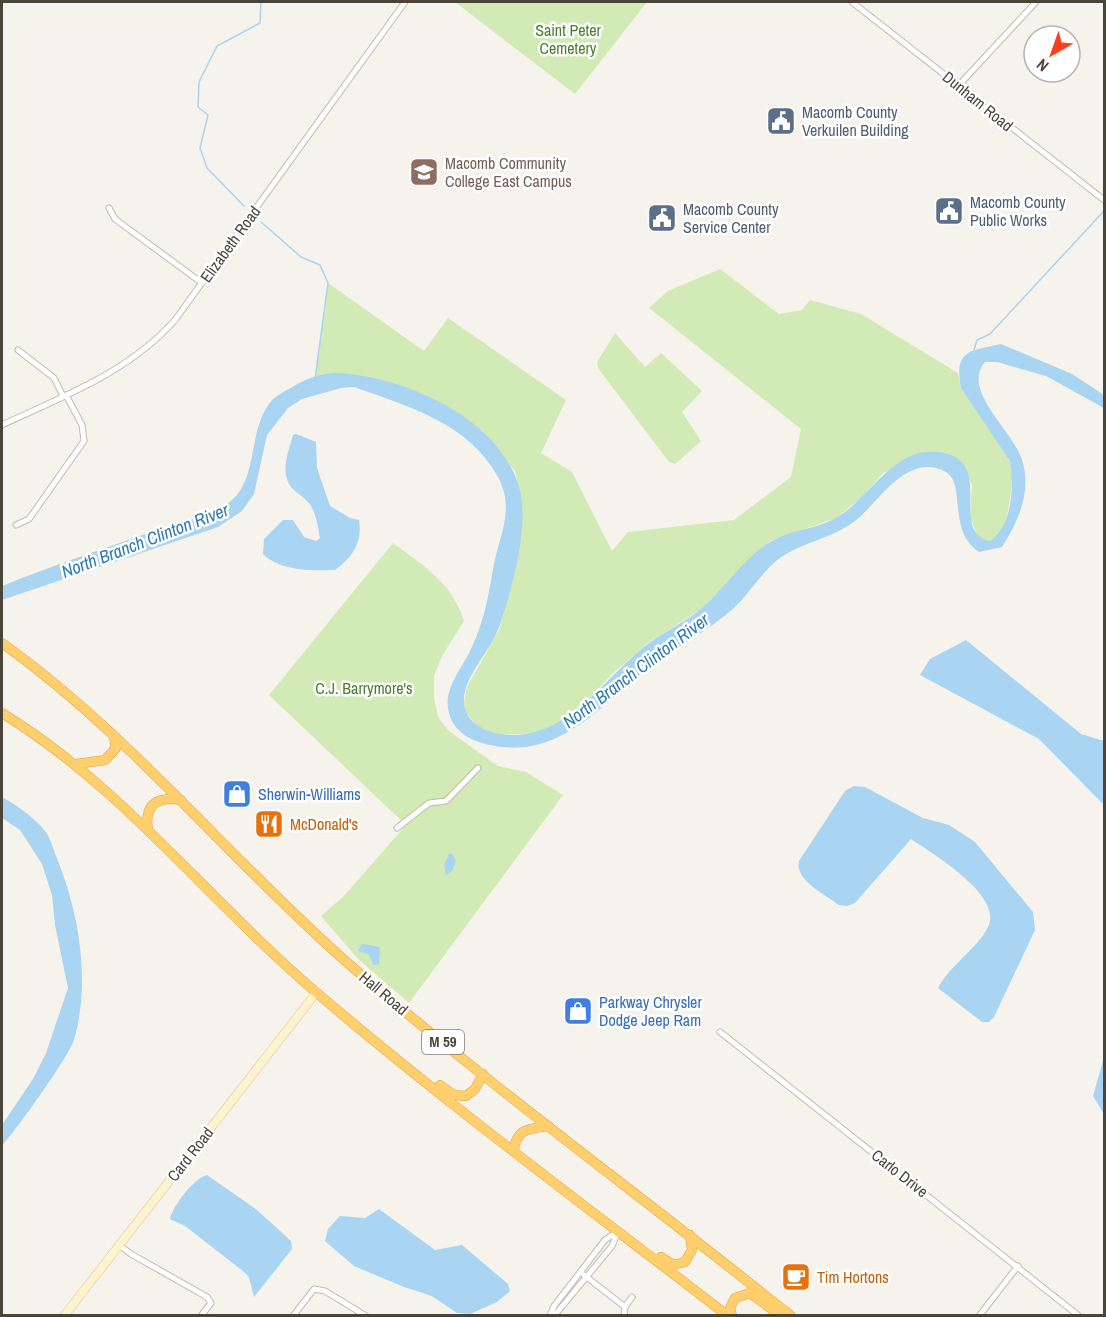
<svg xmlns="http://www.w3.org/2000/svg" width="1106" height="1317" viewBox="0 0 1106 1317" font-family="'Archivo Narrow',sans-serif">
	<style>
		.green { fill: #d2eab5 }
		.water { fill: #a9d4f2 }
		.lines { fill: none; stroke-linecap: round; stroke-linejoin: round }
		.stream { stroke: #a9d4f2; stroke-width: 1.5 }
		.street-casing { stroke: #c2bbae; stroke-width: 7 }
		.secondary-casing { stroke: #d6c79b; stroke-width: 9 }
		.highway-casing { stroke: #e0a43c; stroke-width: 10 }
		.street { stroke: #fff; stroke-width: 5 }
		.secondary { stroke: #fff3cd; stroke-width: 8 }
		.highway { stroke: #ffcf6e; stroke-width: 9 }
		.labels { text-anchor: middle; stroke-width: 5; stroke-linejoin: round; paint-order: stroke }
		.shield { fill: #fff; stroke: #817c74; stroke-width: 1.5 }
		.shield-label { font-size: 15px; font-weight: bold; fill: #4b4439 }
		.park-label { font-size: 16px; fill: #4a7f2a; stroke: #fff }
		.street-label { font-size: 16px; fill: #4b4439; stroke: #fff }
		.service-label { font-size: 16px; fill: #4e5e75; stroke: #fff; text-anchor: start }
		.education-label { font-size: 16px; fill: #785e54; stroke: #fff; text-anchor: start }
		.shop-label { font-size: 16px; fill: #366cbe; stroke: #fff; text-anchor: start }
		.food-label { font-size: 16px; fill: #c56008; stroke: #fff; text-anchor: start }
		.water-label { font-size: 18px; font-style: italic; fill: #2e7ab2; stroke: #fff }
	</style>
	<rect width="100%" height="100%" fill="#f6f3ec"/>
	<g class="green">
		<polygon points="455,2 647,2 575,94"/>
		<path d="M720,269L779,314L802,310L810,300L861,314L958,373L961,388C977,409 1003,436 1010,462C1014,476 1011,492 1009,505C1007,519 1002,532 990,541L978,537L970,518L972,485L960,462L884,472L863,496L836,518L770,541L701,609L648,643L613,673L586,702L559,722L535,733L496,735L478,727L466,713L464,702L467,687L499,630L516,563L522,502L515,471L482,432L424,394L369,377H315L328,283L424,351L448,318L566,400L541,453L572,472L612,551L628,532L734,520L791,477L801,429L649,308L668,291Z"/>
		<polygon points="615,333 645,367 661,353 702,391 682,412 701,441 675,464 669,462 598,368 597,362"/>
		<path d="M393,543C423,565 453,584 464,621L442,656L434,676V699L439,719L449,731L498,766L526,772L563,795L409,1003L358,959L321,916L344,896L406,825L269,695Z"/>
	</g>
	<g class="water">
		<path d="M1001,344L1072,374L1104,395V408L1046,376L997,362H985C960,391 1015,431 1023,463C1031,493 1018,522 1002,547L979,552C945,529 969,480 942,470C905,455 880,501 855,521C833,538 803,542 780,558C762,571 750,593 734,608C709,630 677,647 651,666C605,701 566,754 502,747C478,744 452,736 448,708C445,687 462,668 470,651C485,620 488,597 494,564C500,534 515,509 498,477C469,423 407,406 354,387L341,388L302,399L288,408L267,435L254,494L242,511L218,527L2,600V586C53,565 107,548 159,529C184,520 213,518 233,499C258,475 248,433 269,404C274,396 286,391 294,386C306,378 325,372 339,373C409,377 513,424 522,502C526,537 511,593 499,627C491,651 466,673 464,698C462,726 493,736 515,735C570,733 604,679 644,647C662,632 685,623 703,607C725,588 747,554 772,541C793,529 819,529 839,516C874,494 895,443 944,453C995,464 948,532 990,541C1013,524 1014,487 1010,461L961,388C954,350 969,351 1001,344Z"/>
		<path d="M296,434L316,442L317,468L330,506L350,518L359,520C363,542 352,558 335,570C312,571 280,571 263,554L264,539L283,520H293L304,537L316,541L320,538C318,527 316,512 309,503C302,494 290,491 287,479C282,465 290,447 293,435Z"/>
		<polygon points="966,640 1081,734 1104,741 1104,802 1102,803 1039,739 920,675 930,659"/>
		<path d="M854,786L865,787L923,818L949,825L975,842L1033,912L1035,930L994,1017L989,1022H982L938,988C950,965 978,948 988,927C1004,896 933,854 911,839L855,903L847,906L839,905C826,895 794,880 799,861L845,791Z"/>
		<path d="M2,797C16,805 34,817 45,831C50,837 53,848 56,856C79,912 91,980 74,1040C68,1058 16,1130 2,1146V1125L33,1079L46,1053L68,988L55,925L52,895L42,864L20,830L2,818Z"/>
		<polygon points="452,853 456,861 452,871 446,875 444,865 449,854"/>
		<polygon points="362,944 380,947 379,964 374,965 368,954 358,951"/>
		<polygon points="1104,1057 1104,1114 1093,1096"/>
		<path d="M207,1175L257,1210L291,1241L292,1249L254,1297L249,1277L243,1271L185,1226L170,1219C172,1207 195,1177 207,1175Z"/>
		<polygon points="379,1209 435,1250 462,1245 508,1284 510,1291 497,1302 470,1314 457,1313 432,1296 404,1287 354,1266 325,1241 328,1229 340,1216 365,1218"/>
	</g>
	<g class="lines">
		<g class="stream">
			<polyline points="244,206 207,168 200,148 208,115 198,107 199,82 217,46 260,23 261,2"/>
			<polyline points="261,222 301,257 320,265 328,283 315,379"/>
			<polyline points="974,350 977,340 990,334 1103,212"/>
		</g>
		<g class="street-casing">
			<g id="street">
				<polyline points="852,2 1104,200"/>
				<polyline points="959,85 1036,2"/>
				<polyline points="109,208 115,219 202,283"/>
				<polyline points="18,350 54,378 63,396"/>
				<path d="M2,425C64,396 129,372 175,320L405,2"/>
				<polyline points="16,525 29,519 84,441 82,425 66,395"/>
				<polyline points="397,828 429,803 446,801 478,768"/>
				<polyline points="720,1032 1079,1316"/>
				<polyline points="119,1245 131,1254 207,1297 211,1303 201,1316"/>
				<polyline points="584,1275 625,1307"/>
				<polyline points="293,1316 314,1289 325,1291 366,1316"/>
				<polyline points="550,1316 554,1306 605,1240 618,1231"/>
				<polyline points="554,1316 612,1246 618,1231"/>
				<polyline points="624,1316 625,1307 632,1297"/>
				<polyline points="979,1316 1018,1266"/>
			</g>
		</g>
		<g class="secondary-casing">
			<polyline id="secondary" points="64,1316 316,993"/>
		</g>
		<g class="highway-casing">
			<g id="highway">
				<path d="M2,643C128,733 226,855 342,958C486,1084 642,1196 791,1316"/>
				<path d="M2,713C123,787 210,902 317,993C449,1106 590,1209 728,1316"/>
				<polyline points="76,764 105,760 116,748 114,737"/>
				<path d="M148,830C144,805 156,796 181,800"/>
				<polyline points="440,1085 454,1095 466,1096 475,1089 483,1074"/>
				<path d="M514,1151C515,1129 530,1128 548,1126"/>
				<polyline points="661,1257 673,1265 685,1262 692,1250 690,1235"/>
				<polyline points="732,1316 730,1308 735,1298 750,1293 781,1316"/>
			</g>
		</g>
		<use href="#street" class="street"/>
		<use href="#secondary" class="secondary"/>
		<use href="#highway" class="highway"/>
	</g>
	<defs>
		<g id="civic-square" transform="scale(1.5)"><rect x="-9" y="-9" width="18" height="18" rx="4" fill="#5c6f8a" stroke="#fff"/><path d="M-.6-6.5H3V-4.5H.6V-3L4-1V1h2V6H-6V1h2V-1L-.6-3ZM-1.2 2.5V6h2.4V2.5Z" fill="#fff"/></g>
		<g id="university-square" transform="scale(1.5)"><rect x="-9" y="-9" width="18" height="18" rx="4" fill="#8d6e63" stroke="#fff"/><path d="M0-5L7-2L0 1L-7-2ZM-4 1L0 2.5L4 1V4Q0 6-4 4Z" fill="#fff"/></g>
		<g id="shop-square" transform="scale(1.5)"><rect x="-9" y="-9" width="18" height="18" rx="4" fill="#3f7fe0" stroke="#fff"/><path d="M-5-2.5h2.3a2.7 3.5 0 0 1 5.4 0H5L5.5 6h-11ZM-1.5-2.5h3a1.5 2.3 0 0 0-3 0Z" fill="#fff"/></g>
		<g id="restaurant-square" transform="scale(1.5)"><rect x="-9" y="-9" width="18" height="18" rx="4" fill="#e8710a" stroke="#fff"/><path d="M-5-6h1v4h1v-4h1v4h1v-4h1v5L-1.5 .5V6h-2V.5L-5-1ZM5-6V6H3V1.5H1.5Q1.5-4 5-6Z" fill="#fff"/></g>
		<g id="cafe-square" transform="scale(1.5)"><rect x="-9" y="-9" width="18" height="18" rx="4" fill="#e8710a" stroke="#fff"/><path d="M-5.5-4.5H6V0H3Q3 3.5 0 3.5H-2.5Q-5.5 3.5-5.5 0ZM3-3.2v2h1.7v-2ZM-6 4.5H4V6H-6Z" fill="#fff"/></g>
	</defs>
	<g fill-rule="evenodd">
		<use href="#civic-square" x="781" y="121"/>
		<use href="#university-square" x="424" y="172"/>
		<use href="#civic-square" x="949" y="211"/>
		<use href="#civic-square" x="662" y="218"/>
		<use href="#shop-square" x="237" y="794"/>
		<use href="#restaurant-square" x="269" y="824"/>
		<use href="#shop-square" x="578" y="1011"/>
		<use href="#cafe-square" x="796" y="1277"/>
	</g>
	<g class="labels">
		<rect class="shield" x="422" y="1030" width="42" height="24" rx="4.5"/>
		<g class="shield-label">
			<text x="443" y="1047">M 59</text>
		</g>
		<g class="park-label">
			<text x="568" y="36">Saint Peter<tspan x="568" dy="18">Cemetery</tspan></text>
			<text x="364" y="694">C.J. Barrymore's</text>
		</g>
		<g class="street-label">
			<text transform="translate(978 101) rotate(39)" y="6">Dunham Road</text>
			<text transform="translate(230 244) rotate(-54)" y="6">Elizabeth Road</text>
			<text transform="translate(384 993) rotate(40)" y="6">Hall Road</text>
			<text transform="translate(190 1154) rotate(-52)" y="6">Card Road</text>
			<text transform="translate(900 1173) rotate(38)" y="6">Carlo Drive</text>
		</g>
		<g class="service-label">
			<text x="802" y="118">Macomb County<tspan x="802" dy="18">Verkuilen Building</tspan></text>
			<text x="970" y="208">Macomb County<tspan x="970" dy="18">Public Works</tspan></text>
			<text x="683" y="215">Macomb County<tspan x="683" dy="18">Service Center</tspan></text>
		</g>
		<g class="education-label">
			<text x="445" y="169">Macomb Community<tspan x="445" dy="18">College East Campus</tspan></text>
		</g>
		<g class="shop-label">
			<text x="258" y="800">Sherwin-Williams</text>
			<text x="599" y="1008">Parkway Chrysler<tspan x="599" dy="18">Dodge Jeep Ram</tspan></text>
		</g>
		<g class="food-label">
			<text x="290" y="830">McDonald's</text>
			<text x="817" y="1283">Tim Hortons</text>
		</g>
		<g class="water-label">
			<text transform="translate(145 541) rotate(-21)" y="6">North Branch Clinton River</text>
			<text transform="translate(636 671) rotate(-37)" y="6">North Branch Clinton River</text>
		</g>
	</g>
	<rect width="1106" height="1317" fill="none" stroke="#4b4439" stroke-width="6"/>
	<g transform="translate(1052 54) rotate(220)"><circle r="28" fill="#ffffff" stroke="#b7b4b0" stroke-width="1.5"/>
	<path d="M0-4.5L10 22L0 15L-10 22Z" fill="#fc3f1d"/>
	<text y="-9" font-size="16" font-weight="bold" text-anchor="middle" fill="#4b4439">N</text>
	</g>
</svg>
